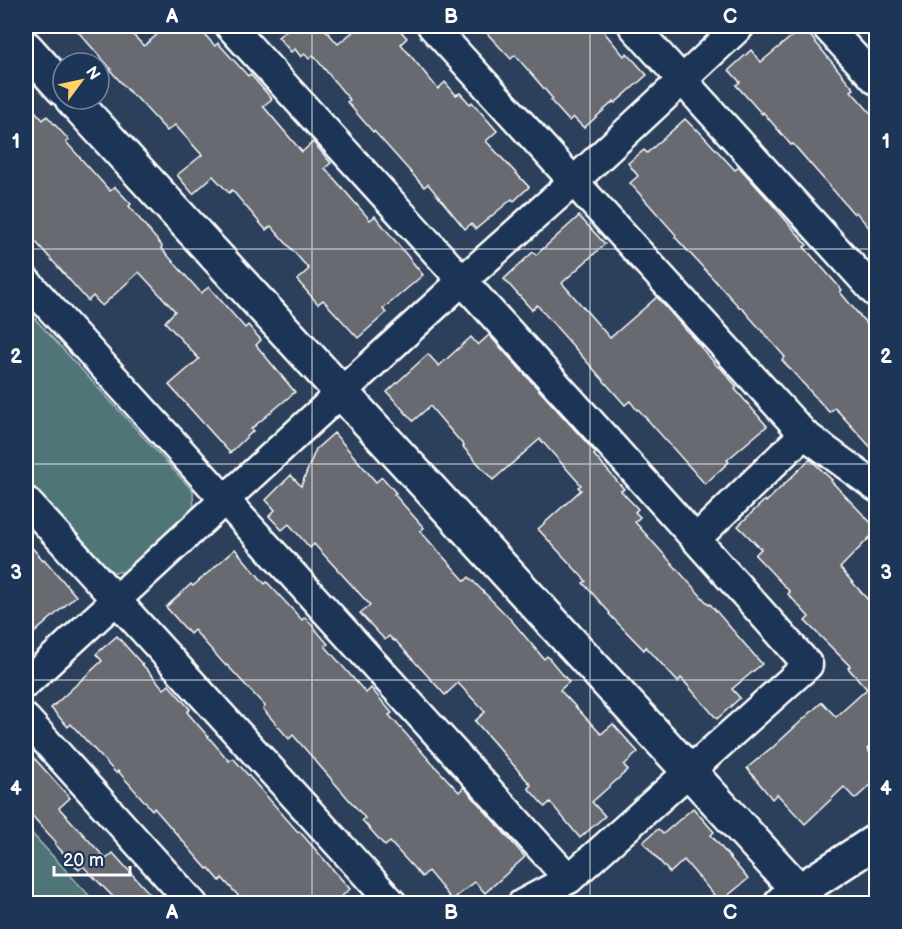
<svg xmlns="http://www.w3.org/2000/svg" width="902" height="929" viewBox="0 0 902 929" font-family="'Balsamiq Sans',sans-serif">
	<style>
		.green { fill: #4f7578; stroke: #a7babc; stroke-width: 1.5 }
		.building { fill: #686b72; stroke: #fff; stroke-width: 1.5 }
		.lines { fill: none; stroke-linecap: round; stroke-linejoin: round }
		.minor-casing { stroke: #fff; stroke-width: 33 }
		.tertiary-casing { stroke: #fff; stroke-width: 38 }
		.minor { stroke: #1d3557; stroke-width: 28 }
		.tertiary { stroke: #1d3557; stroke-width: 33 }
		.grid { fill: none; stroke: #fff; stroke-width: 1.5; stroke-opacity: 0.55 }
		.neatline { fill: none; stroke: #fff; stroke-width: 2 }
		.grid-label { font-size: 20px; text-anchor: middle; font-weight: bold; fill: #fff }
	</style>
	<rect width="100%" height="100%" fill="#2c405c"/>
	<filter id="ink" filterUnits="userSpaceOnUse"><feTurbulence type="fractalNoise" baseFrequency=".0167" numOctaves="2"/><feDisplacementMap in="SourceGraphic" scale="12" xChannelSelector="R" yChannelSelector="G"/><feConvolveMatrix kernelMatrix="1 2 1 2 8 2 1 2 1" color-interpolation-filters="sRGB"/></filter>
	<g filter="url(#ink)">
		<g class="green">
			<polygon points="26,309 193,491 194,512 129,572 109,572 26,482"/>
			<polygon points="26,827 96,903 26,903"/>
		</g>
		<g class="building">
			<polygon points="73,26 124,26 144,46 167,26 197,26 215,46 218,43 248,76 250,74 272,99 263,106 302,152 313,142 331,163 325,168 370,220 375,216 423,275 383,309 386,313 358,338 323,300 318,304 297,280 309,269 271,226 266,230 232,190 229,193 213,176 193,194 177,175 202,155 175,125 167,131 135,96 134,97 110,70 111,69"/>
			<polygon points="292,26 322,26 338,44 360,26 396,26 407,38 401,44 438,89 445,82 456,95 460,93 470,104 472,102 497,131 486,141 529,187 514,201 512,199 476,229 471,224 465,229 428,184 424,187 374,131 373,132 347,102 350,100 313,55 309,59 305,54 301,57 295,49 291,52 278,37"/>
			<polygon points="480,26 599,26 624,56 627,53 647,75 615,103 614,101 584,128 573,117 569,121 551,101 553,99 515,55 511,59"/>
			<polygon points="803,27 854,89 851,91 876,119 876,236 856,212 854,214 793,144 791,145 763,112 762,114 736,85 740,82 729,70 751,50 761,62"/>
			<polygon points="26,101 43,120 47,116 69,140 66,142 110,191 115,187 131,204 129,206 162,246 161,248 201,293 209,287 245,328 248,325 261,340 256,345 295,392 251,429 253,431 230,453 169,385 199,359 165,322 175,311 139,272 102,306 93,296 88,301 35,241 26,249"/>
			<polygon points="685,119 696,130 697,129 735,170 739,167 766,197 807,245 804,247 842,290 840,292 876,335 876,453 835,408 829,412 782,360 785,357 747,314 741,307 740,308 675,237 676,235 630,183 638,176 628,163 644,150 647,153"/>
			<polygon points="579,216 605,244 562,283 610,338 657,297 718,367 719,366 737,387 735,389 767,426 727,460 729,462 705,484 638,409 637,410 630,401 625,405 537,305 532,310 504,279 533,252 536,255"/>
			<polygon points="489,335 596,453 594,455 624,489 621,491 638,509 635,512 640,517 635,522 709,605 710,604 762,664 732,689 740,698 717,719 681,678 678,682 646,647 644,650 609,614 610,613 583,583 586,581 538,529 581,490 578,487 581,485 540,439 493,480 463,447 464,446 430,406 413,421 387,392 428,354 439,366 471,337 478,345"/>
			<polygon points="334,433 376,482 382,477 396,493 394,494 424,528 420,531 465,581 469,577 512,621 544,659 547,656 569,682 560,690 601,734 613,724 638,752 624,765 628,770 592,802 605,816 580,838 550,802 545,807 528,788 531,785 475,721 485,712 458,683 445,695 395,640 394,641 389,636 385,640 360,613 370,605 314,544 310,548 289,524 282,530 269,516 275,510 266,500 291,475 301,486 316,449"/>
			<polygon points="810,459 832,480 831,481 876,528 876,531 840,568 876,609 876,741 867,749 876,760 876,780 855,799 844,787 805,824 777,794 772,799 747,768 771,748 772,748 822,702 836,717 867,689 848,668 850,666 805,621 809,617 788,594 790,592 755,555 761,549 738,526 765,500 766,502"/>
			<polygon points="26,541 43,560 44,559 76,596 26,640"/>
			<polygon points="235,549 265,584 267,582 302,620 305,617 328,644 325,646 366,693 371,688 392,713 389,715 431,762 459,792 464,787 525,857 485,893 475,882 452,900 428,871 422,877 390,842 385,846 362,820 365,818 293,735 289,739 263,709 265,706 227,665 226,666 194,630 190,634 166,607 191,584 193,586"/>
			<polygon points="117,636 164,689 169,685 190,709 187,712 229,761 233,758 298,832 299,831 307,840 350,889 334,903 245,903 222,878 220,881 209,868 207,869 154,808 152,810 118,771 116,773 71,724 68,727 51,708 102,661 96,654"/>
			<polygon points="26,749 70,798 59,808 106,859 113,853 158,903 119,903 83,866 79,870 55,844 56,842 26,809"/>
			<polygon points="693,808 714,832 711,835 748,879 720,902 684,860 670,873 643,842 658,829 663,834"/>
		</g>
		<g class="lines">
			<g class="minor-casing">
				<g id="minor">
					<path d="M230,26C424,238 617,450 808,665L569,879L522,904"/>
					<polyline points="432,26 804,434"/>
					<polyline points="633,26 876,293"/>
					<polyline points="826,26 876,80"/>
					<polyline points="26,281 569,879"/>
					<polyline points="26,501 393,904"/>
					<polyline points="696,539 804,434 876,487"/>
					<polyline points="26,683 463,280 573,182 740,26"/>
					<polyline points="26,719 193,904"/>
				</g>
			</g>
			<g class="tertiary-casing">
				<g id="tertiary">
					<polyline points="26,48 63,89"/>
					<polyline points="72,99 799,891"/>
					<polyline points="782,902 876,841"/>
				</g>
			</g>
			<use href="#minor" class="minor"/>
			<use href="#tertiary" class="tertiary"/>
		</g>
	</g>
	<path class="grid" d="M312,26V904M590,26V904M26,249H876M26,464H876M26,680H876"/>
	<rect width="902" height="929" fill="none" stroke="#1d3557" stroke-width="66"/>
	<g transform="translate(81 81) rotate(57)"><circle r="28" fill="#1d3557" stroke="#77869a" stroke-width="1.5"/>
	<path d="M0-4.5L10 22L0 15L-10 22Z" fill="#ffd166"/>
	<text y="-9" font-size="16" font-weight="bold" text-anchor="middle" fill="#ffffff">N</text>
	</g>
	<path d="M54 866v9h76v-9" fill="none" stroke="#ffffff" stroke-width="3"/>
	<text x="63" y="866" font-size="18" fill="#ffffff" stroke="#1d3557" stroke-width="4.5" paint-order="stroke">20 m</text>
	<rect x="33" y="33" width="836" height="863" class="neatline"/>
	<g class="grid-label">
		<text x="172" y="23">A</text>
		<text x="451" y="23">B</text>
		<text x="730" y="23">C</text>
		<text x="16" y="148">1</text>
		<text x="886" y="148">1</text>
		<text x="16" y="363">2</text>
		<text x="886" y="363">2</text>
		<text x="16" y="579">3</text>
		<text x="886" y="579">3</text>
		<text x="16" y="795">4</text>
		<text x="886" y="795">4</text>
		<text x="172" y="919">A</text>
		<text x="451" y="919">B</text>
		<text x="730" y="919">C</text>
	</g>
</svg>
